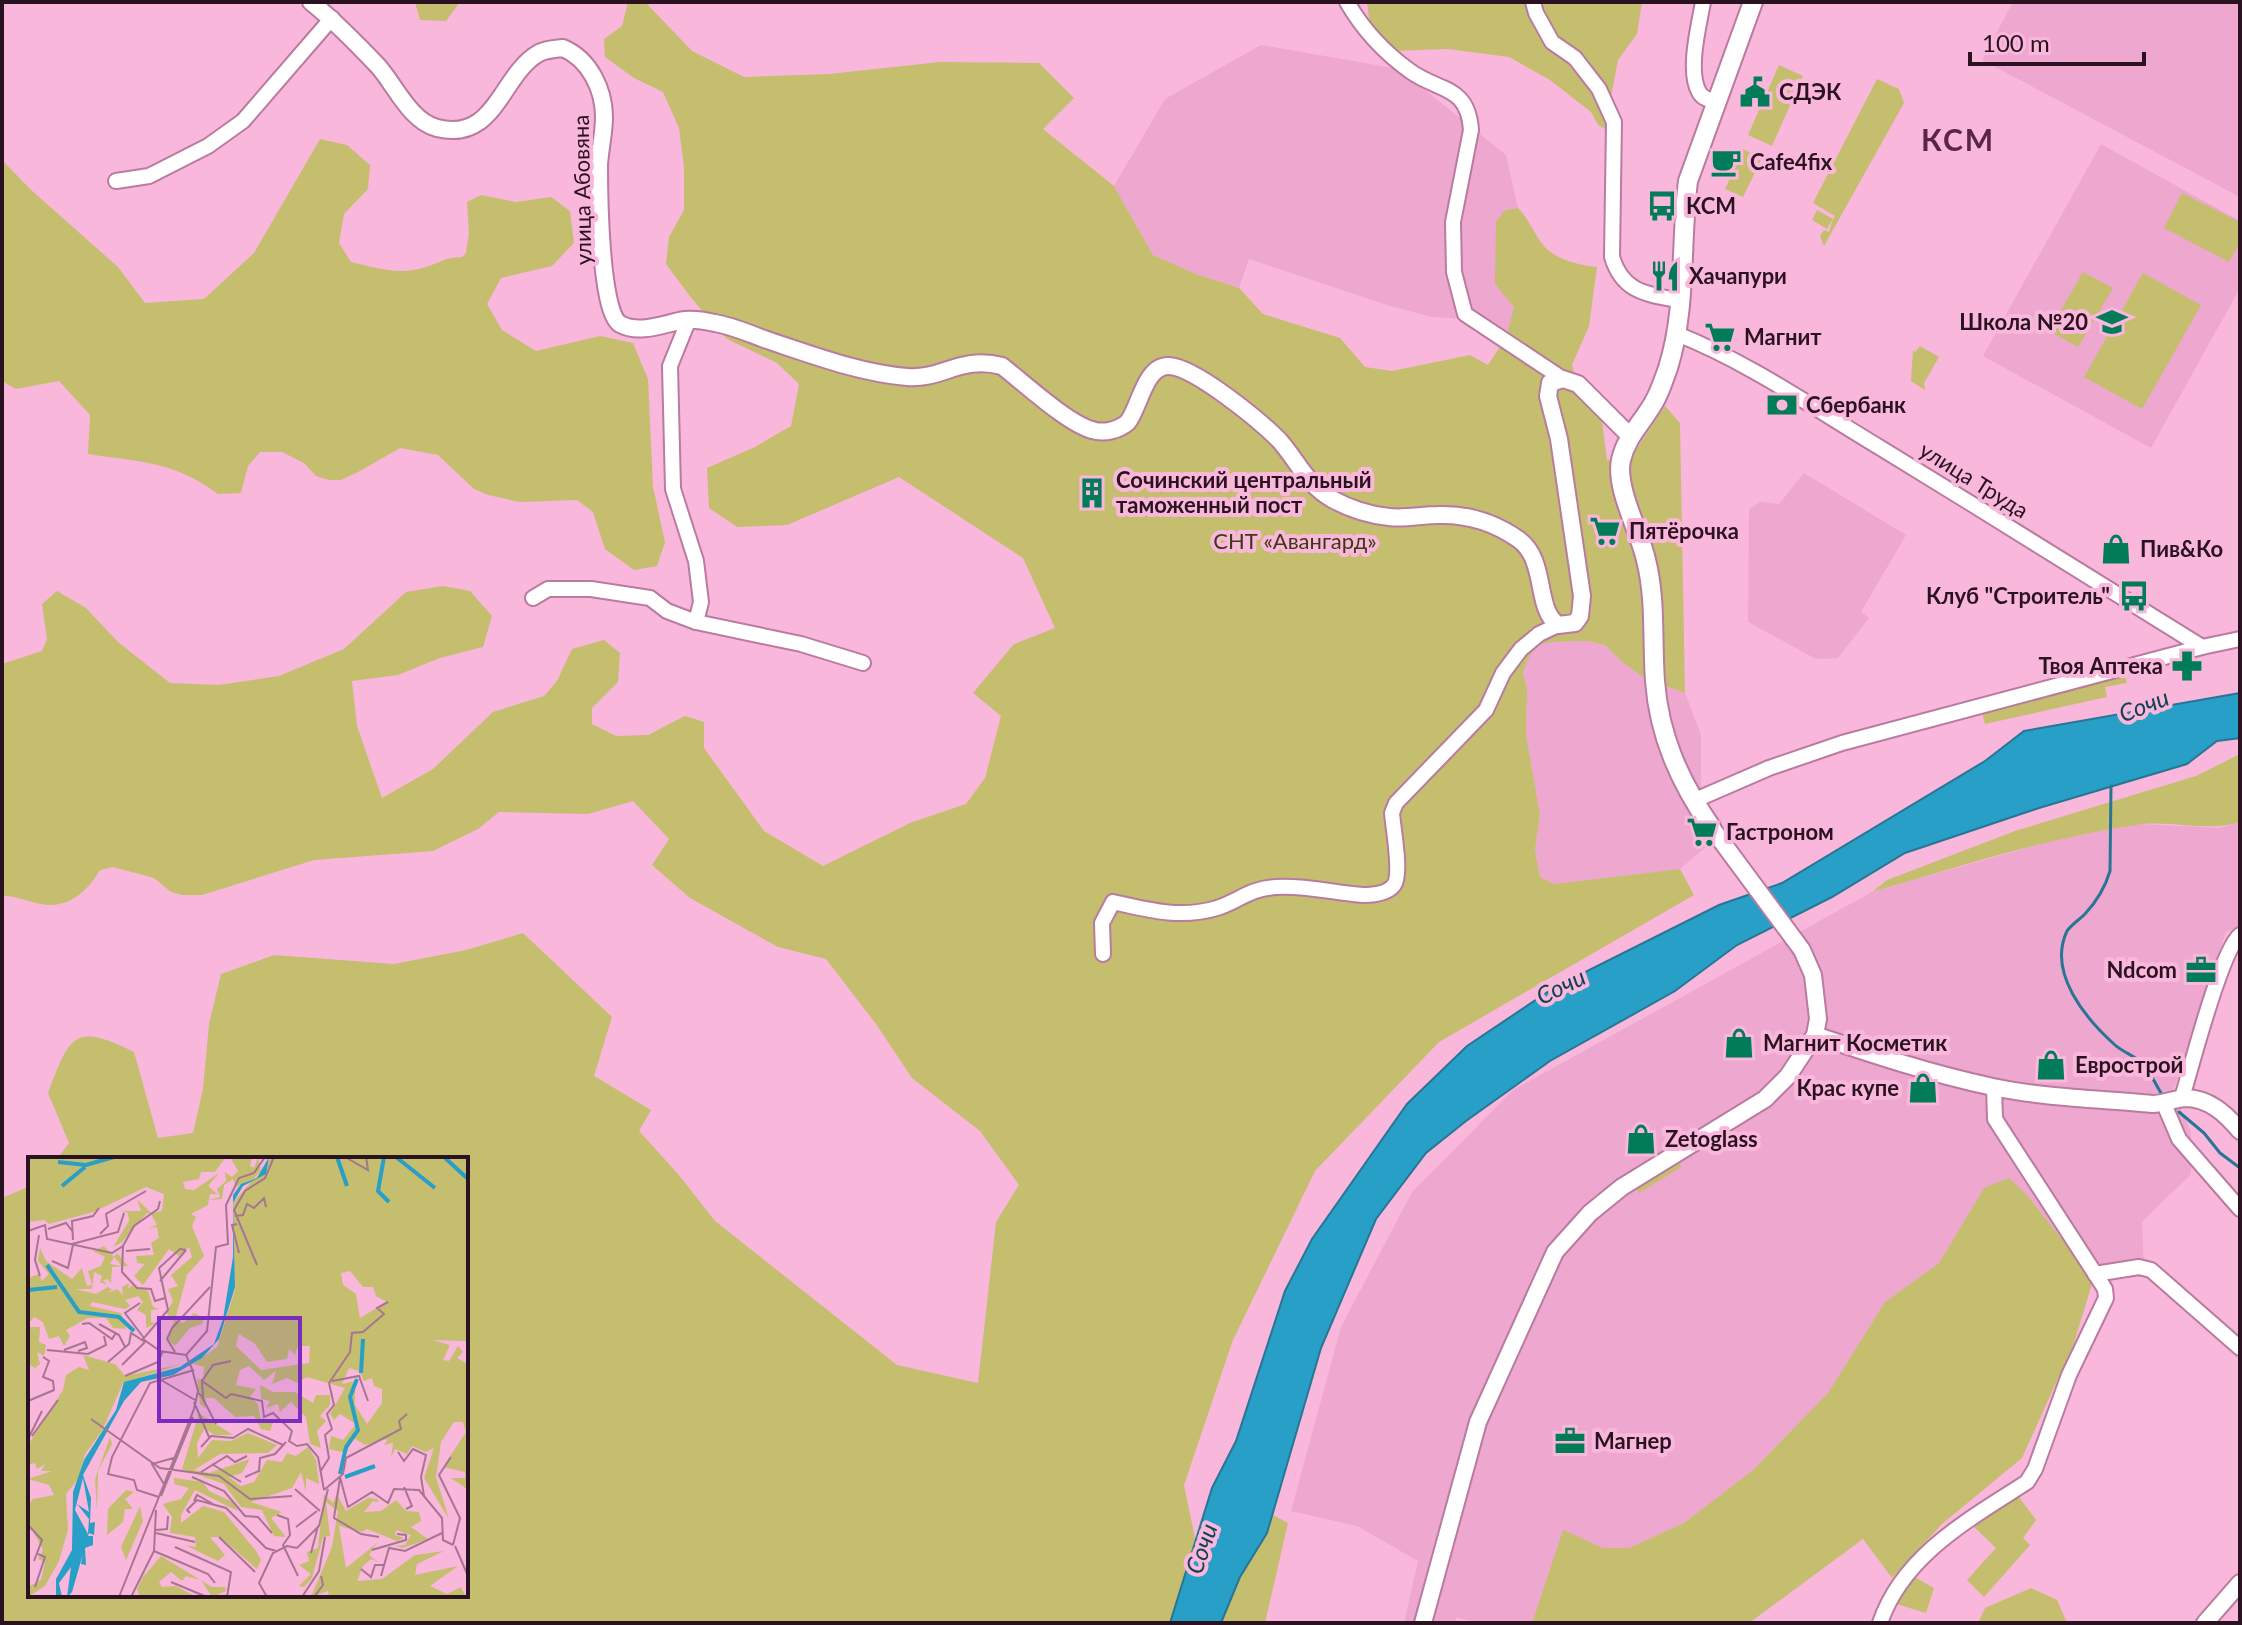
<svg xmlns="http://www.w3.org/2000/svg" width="2242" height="1625" viewBox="0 0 2242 1625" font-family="Lato,sans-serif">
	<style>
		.built { fill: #eea7ce }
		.green { fill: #c4be6e }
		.water { fill: #289fc6; stroke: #297594; stroke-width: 2 }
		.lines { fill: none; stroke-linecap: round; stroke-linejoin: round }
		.stream { stroke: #297594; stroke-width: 3 }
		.minor-casing { stroke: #b97b9e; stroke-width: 18 }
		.tertiary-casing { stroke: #b97b9e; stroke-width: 20 }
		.secondary-casing { stroke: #b97b9e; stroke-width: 22 }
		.minor { stroke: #fff; stroke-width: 14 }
		.tertiary { stroke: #fff; stroke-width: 16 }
		.secondary { stroke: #fff; stroke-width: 18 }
		.labels { text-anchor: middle; stroke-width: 8; stroke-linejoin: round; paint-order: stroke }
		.poi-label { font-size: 22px; font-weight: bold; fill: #2a1220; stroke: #fab7dc; text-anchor: start }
		.street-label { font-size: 22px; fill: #2a1220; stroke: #fab7dc }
		.park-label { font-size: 22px; fill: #3d3a13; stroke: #fab7dc }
		.water-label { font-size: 24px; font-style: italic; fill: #124253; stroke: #fab7dc }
		.district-label { font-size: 30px; font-weight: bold; letter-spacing: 2px; fill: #5b2546; stroke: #fab7dc }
		.inset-river { fill: none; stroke: #289fc6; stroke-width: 4 }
		.inset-road { fill: none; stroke: #a77591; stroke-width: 2 }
		.view { fill: #7b2cbf; fill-opacity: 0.15; stroke: #7b2cbf; stroke-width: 4 }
		.inset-edge { fill: none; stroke: #2a1220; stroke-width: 4 }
	</style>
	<rect width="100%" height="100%" fill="#fab7dc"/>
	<g class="built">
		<polygon points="2013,2 2240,2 2240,197 1982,60"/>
		<polygon points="1261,45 1399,69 1506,155 1518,208 1505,210 1514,307 1506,337 1480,320 1432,317 1390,306 1249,259 1239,288 1196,274 1153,255 1114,186 1165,99"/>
		<polygon points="2101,144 2240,221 2240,288 2151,448 1983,356"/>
		<polygon points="1804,473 1906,535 1861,612 1869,618 1838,658 1816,659 1748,622 1749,509 1760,502 1779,504"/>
		<polygon points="1587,641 1605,645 1621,661 1644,678 1685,693 1701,735 1701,809 1720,835 1680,869 1554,884 1540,877 1535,850 1540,815 1526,734 1527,689 1523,673 1528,659 1537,646 1551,642"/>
		<polygon points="2240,822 2240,926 2226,932 2173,1091 2191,1132 2191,1174 2142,1222 2144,1267 2095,1274 2083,1266 2027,1195 1984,1188 1939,1263 1885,1302 1828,1393 1753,1470 1684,1523 1629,1548 1603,1548 1563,1531 1532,1623 1484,1623 1456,1618 1455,1623 1404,1623 1418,1561 1357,1526 1291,1511 1341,1327 1412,1192 1513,1090 1872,892 2062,838 2140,824 2219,828"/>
	</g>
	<g class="green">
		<polygon points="415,2 460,2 446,21 420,20"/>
		<path d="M628,2H645L692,51L744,77L829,74L940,62L1039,63L1074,98L1043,129L1114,186L1153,255L1196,274L1239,288L1263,314L1340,338L1365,367L1392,371L1470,355L1488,365L1506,337L1514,307L1495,284L1496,222L1505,210L1518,208C1529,219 1534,234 1544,246C1556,260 1579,265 1597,267L1589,326L1572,365L1579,391L1602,421L1607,460L1628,462L1665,406L1680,423L1685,693L1644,678L1621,661L1605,645L1587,641L1551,642L1537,646L1528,659L1523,673L1527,689L1526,734L1540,815L1535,850L1540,877L1554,884L1680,869L1694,895L1439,1042L1315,1171L1233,1340L1184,1485L1196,1543L1170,1623H2V1198L30,1186V1595H466V1159H57L69,1143L48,1093C70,1036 73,1022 134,1052L158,1138L193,1133L203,1089L209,1024L221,974L274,955L394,964L466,950L523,933L612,1017L594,1076L651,1110L639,1131L678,1174L715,1221L897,1365L978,1383L996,1222L1019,1185L980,1131L912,1078L876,1024L826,959L778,947L690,898L652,865L669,839L633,801L588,814L499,812L478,829L433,851L314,860L202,895H182L171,892L154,878L113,867L100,870C87,892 68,909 41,904C28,902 15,895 2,896V664L42,651L47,639L42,604L57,591L86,608L118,642L170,683L219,685L279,676L344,649L406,592L443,586L470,591L492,616L483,647L440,658L398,675L352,681L357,726L382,798L433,769L493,712L544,696L557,681L572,649L604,640L620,653L618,682L592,708V724L616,736L648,735L685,716L704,722V748L764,831L823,866L910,823L966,804L985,778L1001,716L973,693L1014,644L1055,628L1023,558L899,477L787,525L737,527L709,508L707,468L753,448L791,426L799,384L777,363L727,339L692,299L666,264L669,237L684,210V167L679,128L663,92L634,78L605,57L604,39L622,26Z"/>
		<polygon points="1367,2 1642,2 1637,34 1618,60 1605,129 1598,125 1591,112 1550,80 1509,57 1448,49 1391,51 1370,27"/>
		<polygon points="1779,65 1803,76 1772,146 1748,135"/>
		<polygon points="1877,79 1899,89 1904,103 1824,246 1820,236 1824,230 1829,232 1833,219 1827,229 1812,220 1817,210 1833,219 1835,216 1813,203"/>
		<path d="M320,139L347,145L370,165L368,189L344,214L339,243L351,262C377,268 401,276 426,267C442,262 443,258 462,257L466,253L469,232L467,202L481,195L516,202L551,197L570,211L574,243L552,266L501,278L487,304L502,330L536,351L600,336L633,343L648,379L653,487L665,542L657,566L634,570L605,549L593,512L577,500L520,502L488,495L474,489L438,455L400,448L360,471L341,480H329L316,476L304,463L282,452H260L248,466L241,493L218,494C174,461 140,462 88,454L90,415L59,381L16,389L2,381V160L30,189L118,267L145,303L204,299L254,253Z"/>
		<polygon points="1743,149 1762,158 1743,197 1725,189"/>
		<polygon points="2182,193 2240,222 2240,242 2229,262 2164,228"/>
		<polygon points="2083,272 2113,288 2078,347 2049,331"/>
		<polygon points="2143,273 2201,305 2142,409 2084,377"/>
		<polygon points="1920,346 1939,357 1924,383 1925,390 1911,381 1913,350 1915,352"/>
		<polygon points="2125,673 2127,683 2105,687 2107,697 1985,724 1981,709"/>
		<path d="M2240,754V822C2204,833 2171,819 2136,825C2046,838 1959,867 1872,892L1887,880L2015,831L2196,776Z"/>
		<polygon points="1678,1162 1681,1167 1639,1193 1636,1189"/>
		<polygon points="2009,1178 2027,1195 2083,1266 2095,1274 2074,1343 2022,1458 1942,1524 1892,1578 1863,1539 1749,1623 1532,1623 1563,1530 1603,1548 1629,1548 1684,1523 1753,1470 1828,1393 1885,1302 1939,1263 1984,1188"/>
		<polygon points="2016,1493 2036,1520 2023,1538 2030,1545 1984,1597 1967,1580 1996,1548 1970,1523"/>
		<path d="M1273,1515L1288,1523L1265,1623H1221C1223,1592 1263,1549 1273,1515Z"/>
		<polygon points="1911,1575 1934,1588 1926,1613 1893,1603"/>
		<polygon points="2031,1588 2057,1600 2067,1623 1978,1623 1985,1608"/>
	</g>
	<polygon class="water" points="2240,693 2240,738 2217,741 2187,764 2039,808 1905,853 1832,897 1737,945 1675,991 1550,1061 1466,1121 1426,1153 1376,1219 1321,1348 1267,1533 1240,1577 1221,1623 1170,1623 1212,1488 1236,1441 1285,1291 1312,1239 1407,1104 1467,1046 1555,987 1719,905 1782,883 1985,761 2024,731"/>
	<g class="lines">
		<g class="stream">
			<path d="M2111,786L2110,871C2105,888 2097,901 2085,914C2080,919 2071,925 2067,931C2047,973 2086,1019 2115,1045C2124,1053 2138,1057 2145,1066C2151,1074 2156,1085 2161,1093"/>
			<polyline points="2179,1112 2204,1133 2220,1153 2240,1168"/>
		</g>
		<g class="minor-casing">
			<g id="minor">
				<path d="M1347,2C1362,28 1385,53 1410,71C1439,92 1468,85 1471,130L1453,222L1454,272L1465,314L1563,379"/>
				<path d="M1533,2L1536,13L1552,42L1575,58L1599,89L1614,122L1612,257C1623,294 1649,294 1682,301"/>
				<path d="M1703,2C1699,25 1687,71 1699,92C1702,98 1709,100 1715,102"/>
				<polyline points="116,181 149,176 208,146 243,121 332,18"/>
				<polyline points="689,319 670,366 673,489 696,561 701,602 696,622"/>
				<path d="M1677,334C1748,362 1814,408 1879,447C1987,513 2094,580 2202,647"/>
				<polyline points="533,598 548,589 591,589 650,598 667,611 696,622 801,644 863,663"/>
				<polyline points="1693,801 1769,768 1842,743 2202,647 2240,639"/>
				<path d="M1103,954L1102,923L1113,902C1148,910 1181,919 1217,908C1241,900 1248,889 1276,887C1304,885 1335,893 1363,895C1373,895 1387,894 1394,885C1402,874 1393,828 1392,813L1396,803L1486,710L1503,673L1521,649L1539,634L1558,625"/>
				<path d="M2182,1098C2191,1068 2221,950 2240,935"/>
				<polyline points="2164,1104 2179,1139 2240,1209"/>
				<polyline points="2095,1274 2139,1267 2151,1270 2240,1348"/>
				<path d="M1880,1623C1903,1555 1970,1519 2027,1482L2035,1469L2069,1375L2106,1298L2105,1289L1995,1119L1994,1087"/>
			</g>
		</g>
		<g class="tertiary-casing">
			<g id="tertiary">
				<path d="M311,2C335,21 357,44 378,66C395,85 410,121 437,128C496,143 501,74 539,53C547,49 555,49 563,48C589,59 604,89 604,117C604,133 600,149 599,165C599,192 600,312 620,324C640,335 665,323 685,320C695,319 706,321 715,323C733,326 750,334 767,340C812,355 860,373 907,377C942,380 961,355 1002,366C1024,383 1067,423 1092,430C1104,434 1119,430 1128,422C1140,406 1145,365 1169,366C1195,367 1260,421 1279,440C1297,460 1307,485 1332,499C1350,509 1369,515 1389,517C1405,519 1422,515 1438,515C1467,514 1495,523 1518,539C1548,560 1534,608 1558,625L1575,623L1580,616L1582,596L1559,439L1548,396L1550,383L1563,379L1578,384L1630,436"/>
				<path d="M1815,1035C1874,1055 1932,1074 1993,1087C2045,1098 2100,1099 2152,1104C2164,1104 2174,1099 2185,1098C2209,1098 2226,1114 2240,1131"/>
				<polyline points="1423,1623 1478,1422 1555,1252 1590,1213 1622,1187 1765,1099 1788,1076 1815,1035 1818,1019 1813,975 1802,950 1711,827"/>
				<polyline points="2205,1623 2240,1583"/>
			</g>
		</g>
		<g class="secondary-casing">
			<path id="secondary" d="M1711,827C1680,782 1659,736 1655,681C1652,641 1656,599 1646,560C1640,532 1615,488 1621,460C1626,437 1643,422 1654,402C1660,392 1664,379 1668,368C1687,307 1680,244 1688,181L1753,2"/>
		</g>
		<use href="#minor" class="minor"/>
		<use href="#tertiary" class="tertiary"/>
		<use href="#secondary" class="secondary"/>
	</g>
	<defs>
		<g id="civic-bare" transform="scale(2.4)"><path d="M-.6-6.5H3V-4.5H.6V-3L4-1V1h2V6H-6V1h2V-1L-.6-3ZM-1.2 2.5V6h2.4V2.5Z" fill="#027b58" stroke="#fab7dc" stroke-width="2.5" paint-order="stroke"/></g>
		<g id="cafe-bare" transform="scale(2.4)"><path d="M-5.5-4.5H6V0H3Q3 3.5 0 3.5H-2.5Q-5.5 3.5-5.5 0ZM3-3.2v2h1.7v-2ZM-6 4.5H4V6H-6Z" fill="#027b58" stroke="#fab7dc" stroke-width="2.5" paint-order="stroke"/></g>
		<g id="bus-bare" transform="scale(2.4)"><path d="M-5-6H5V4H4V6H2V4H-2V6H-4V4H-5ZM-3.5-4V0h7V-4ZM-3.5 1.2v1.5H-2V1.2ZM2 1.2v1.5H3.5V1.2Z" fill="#027b58" stroke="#fab7dc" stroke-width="2.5" paint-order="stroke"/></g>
		<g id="restaurant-bare" transform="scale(2.4)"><path d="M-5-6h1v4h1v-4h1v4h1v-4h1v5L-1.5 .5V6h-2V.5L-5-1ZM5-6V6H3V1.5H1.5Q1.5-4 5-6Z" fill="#027b58" stroke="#fab7dc" stroke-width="2.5" paint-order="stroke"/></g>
		<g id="school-bare" transform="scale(2.4)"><path d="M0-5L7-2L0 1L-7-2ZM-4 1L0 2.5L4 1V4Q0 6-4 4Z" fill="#027b58" stroke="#fab7dc" stroke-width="2.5" paint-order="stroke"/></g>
		<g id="supermarket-bare" transform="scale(2.4)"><path d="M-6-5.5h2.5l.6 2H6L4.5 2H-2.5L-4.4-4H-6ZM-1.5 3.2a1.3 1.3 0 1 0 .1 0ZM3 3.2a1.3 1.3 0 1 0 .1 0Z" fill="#027b58" stroke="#fab7dc" stroke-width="2.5" paint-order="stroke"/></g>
		<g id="bank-bare" transform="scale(2.4)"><path d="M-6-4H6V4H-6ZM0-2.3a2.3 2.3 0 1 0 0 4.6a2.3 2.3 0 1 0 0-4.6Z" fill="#027b58" stroke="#fab7dc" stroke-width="2.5" paint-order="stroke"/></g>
		<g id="building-bare" transform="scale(2.4)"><path d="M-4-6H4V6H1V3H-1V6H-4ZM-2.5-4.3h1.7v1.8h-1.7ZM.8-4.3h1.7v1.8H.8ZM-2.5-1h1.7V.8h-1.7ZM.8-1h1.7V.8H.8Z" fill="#027b58" stroke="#fab7dc" stroke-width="2.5" paint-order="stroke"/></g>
		<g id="shop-bare" transform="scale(2.4)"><path d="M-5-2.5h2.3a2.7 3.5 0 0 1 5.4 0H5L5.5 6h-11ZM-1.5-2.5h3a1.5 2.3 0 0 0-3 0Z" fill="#027b58" stroke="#fab7dc" stroke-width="2.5" paint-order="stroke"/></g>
		<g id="pharmacy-bare" transform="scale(2.4)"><path d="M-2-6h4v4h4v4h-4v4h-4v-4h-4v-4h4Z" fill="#027b58" stroke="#fab7dc" stroke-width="2.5" paint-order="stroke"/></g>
		<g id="office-bare" transform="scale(2.4)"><path d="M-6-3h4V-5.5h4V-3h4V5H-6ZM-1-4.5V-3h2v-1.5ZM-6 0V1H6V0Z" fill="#027b58" stroke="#fab7dc" stroke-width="2.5" paint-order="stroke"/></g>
	</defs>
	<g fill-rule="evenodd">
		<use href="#civic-bare" x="1755" y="92"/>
		<use href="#cafe-bare" x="1726" y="162"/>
		<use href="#bus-bare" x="1662" y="206"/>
		<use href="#restaurant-bare" x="1665" y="276"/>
		<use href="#school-bare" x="2112" y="322"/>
		<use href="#supermarket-bare" x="1720" y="337"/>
		<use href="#bank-bare" x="1782" y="405"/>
		<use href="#building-bare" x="1092" y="493"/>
		<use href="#supermarket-bare" x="1605" y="531"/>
		<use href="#shop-bare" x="2116" y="549"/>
		<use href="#bus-bare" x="2134" y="596"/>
		<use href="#pharmacy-bare" x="2187" y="666"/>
		<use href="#supermarket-bare" x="1702" y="832"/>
		<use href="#office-bare" x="2201" y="970"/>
		<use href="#shop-bare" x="1739" y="1043"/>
		<use href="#shop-bare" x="2051" y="1065"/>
		<use href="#shop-bare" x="1923" y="1088"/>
		<use href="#shop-bare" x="1641" y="1139"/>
		<use href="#office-bare" x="1570" y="1441"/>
	</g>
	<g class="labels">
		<g class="poi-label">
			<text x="1779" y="100">СДЭК</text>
			<text x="1750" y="170">Cafe4fix</text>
			<text x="1686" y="214">КСМ</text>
			<text x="1689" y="284">Хачапури</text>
			<text x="2088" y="330" text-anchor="end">Школа №20</text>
			<text x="1744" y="345">Магнит</text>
			<text x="1806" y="413">Сбербанк</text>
			<text x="1116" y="488">Сочинский центральный<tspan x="1116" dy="25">таможенный пост</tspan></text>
			<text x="1629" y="539">Пятёрочка</text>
			<text x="2140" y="557">Пив&amp;Ко</text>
			<text x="2110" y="604" text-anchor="end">Клуб "Строитель"</text>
			<text x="2163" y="674" text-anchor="end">Твоя Аптека</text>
			<text x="1726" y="840">Гастроном</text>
			<text x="2177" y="978" text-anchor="end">Ndcom</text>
			<text x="1763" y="1051">Магнит Косметик</text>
			<text x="2075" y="1073">Еврострой</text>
			<text x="1899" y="1096" text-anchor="end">Крас купе</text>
			<text x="1665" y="1147">Zetoglass</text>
			<text x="1594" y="1449">Магнер</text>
		</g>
		<g class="street-label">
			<text transform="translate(582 190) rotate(-91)" y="8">улица Абовяна</text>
			<text transform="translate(1974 480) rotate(32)" y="8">улица Труда</text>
		</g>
		<g class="park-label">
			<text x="1295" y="549">СНТ «Авангард»</text>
		</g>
		<g class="water-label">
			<text transform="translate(2144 706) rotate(-21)" y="8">Сочи</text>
			<text transform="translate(1561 987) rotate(-26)" y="8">Сочи</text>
			<text transform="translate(1202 1549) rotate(-71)" y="8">Сочи</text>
		</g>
		<g class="district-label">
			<text x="1958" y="151">КСМ</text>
		</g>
	</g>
	<g transform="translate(28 1157)">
		<rect width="440" height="440" fill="#fab7dc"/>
		<path d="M0,0H198L187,15H173L171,22L155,25L157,32L166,33L191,16L180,29L189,37H182L180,48L163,57L168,60L164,69L176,99L159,118L147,163L155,166L166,156L176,161L174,167L162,171L147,189L140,183L146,163L138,156L145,144L140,132L150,129L143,118L164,100L161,90L151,99L141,92L115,128L106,119L117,107L109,106L108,99L126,98L123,86L131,81L129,70L120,71L129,68L123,57L119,56L93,86L85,90L101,64L100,56L93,54H113L109,42L123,56L134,54L136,37L118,30L65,55L21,67L16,63L0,65ZM202,0H224L222,9L226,11L230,0L233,14L241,0L229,20L208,30L205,22L196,28L194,42L180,43L192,40L189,32L198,24L197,15L204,20L210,14ZM244,0H440V199L438,184L404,183L422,188L415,203L421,204L430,189L435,195L429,201L440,207V340L439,332L423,321H437V315L415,310L438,275L435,265H426L413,285L408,320L421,362L396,321L406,291L398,295L384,289L379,297L367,292L363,301L365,286L356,288L360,282L337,288L326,281L318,296L301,292L303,279L315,283L328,267L312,257L306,263L302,257L317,231L279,220L269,226L259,221L244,227L248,214L236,223L221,209L212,213L208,228L228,232L222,240L230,247L233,265L246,263L242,274L233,272L226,259L207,260L186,241H178L177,251L172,247L169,221L175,223L176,210L165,207L189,190L207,133L205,46ZM322,114L335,130H345L348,139L359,145L332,161L328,137L315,128L313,116ZM211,177L227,187L239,205L259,202L261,192L267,198L270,189H282L281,206L233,213L208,189ZM321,211L331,214L336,224L344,221L346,229L354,232V246L339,267L327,248V224L314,227ZM76,89L86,100L82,107L94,109L86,100L89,96L100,109L84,110L83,127L80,122L75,123L79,128L72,125L74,119L66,115L64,132H47L68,137L80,130L84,132L79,136L89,132L95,138L94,130L101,126L100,132L104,128L120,134L125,150L131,152L123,153V165L128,166L118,171V158L109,153L115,145L110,139L97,143L102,149L97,152L64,145L62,149L93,156L98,172L85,171L78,161H60L38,173L42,179L36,189L31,179L21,182L15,165L6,160L0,167V121L11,117L14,124L21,117L10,104L12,91L18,104L44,122L54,111L59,129L64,128L60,114L73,109L77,100L65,94ZM0,170H12L11,185L18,188L16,199L9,195L12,207L7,211L0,207ZM55,198L87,207L97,219L154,207L95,226L74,274L57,297L50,322L38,337L40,373L31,404L17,429L0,440V430L13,423L17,405L10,402L15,393L0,365V349L5,342L26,338L21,328L0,322L24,314H13L17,307L9,312L7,306L0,308V288L35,233L38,218L51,210L61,213ZM232,228L245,235H267L285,246L288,238H302V248L292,259L298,264L289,274L293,291L282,287L278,260L263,245L252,255L250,247L238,251L242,244L233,242ZM171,256L205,278H186L177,271L169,286L170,301L184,283L203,284L220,276L249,288L240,296L192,297L166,313L181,316L222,302L214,316L201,320L213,329L226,325L239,303L254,305L259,296L268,299L280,290L288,303L291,327L278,321V335L273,315L264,331L223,345L254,355L243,361L258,380L246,379L234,353L213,350L196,327L154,312ZM82,280L84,287L70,314L69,355L67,322ZM146,321L175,325L181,334L205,345L210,354L167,333L153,358V366L175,349L196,355L228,394L233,403L229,412L192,380H182L197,398L190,404L157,388L168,390L167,380L142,376L144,360L135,347L153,342L161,331L146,327ZM312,329L310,339L318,354L340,341L349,342L351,345L345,344L336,355L353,354L368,343L378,354L391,355L393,364L383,370L400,382L375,391L367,389L377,388L383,378L368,373L367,378L376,381L369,384L339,372L334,375L311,369L318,411L349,386L341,398L350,405L343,402L335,409L329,424L354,422L387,398L416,394L389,407L387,418L430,409L402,429L419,437L433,430L438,440H301L300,434L283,440L304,390L310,354L298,345L302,379L295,380L284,421L276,430L271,429L283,417L271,408L281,404L279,395L290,391L296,337L305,346ZM98,333L106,335L97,342L105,352H97L95,365L79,378L80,352ZM112,349L115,364L98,403L93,390ZM133,399L184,430H197L198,434L184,440L173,423L158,419L154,424L143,415L131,425L134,430L148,429L168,440H112L109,432L115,420Z" fill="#c4be6e" fill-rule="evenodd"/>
		<path d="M241,0L238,17L215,29L205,46L207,130L191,182L174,201L145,218L113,225L96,244L55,318L63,341L62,366L67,365L66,378L61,376L60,379H65V388L57,391L58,408L53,407L55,397L44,435L39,440L43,410L31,426L34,440H28V422L44,393L45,335L56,303L88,253L96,225L152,210L186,187L195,162L205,100V38L213,27L229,21ZM55,321L61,355L49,347L61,362L60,377L47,353Z" fill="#289fc6" fill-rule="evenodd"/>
		<path class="inset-river" d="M309,0L319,29M356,0L350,34L361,45M368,0L407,31M416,0L440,22M30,5L58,8L86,0M34,29L57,10M19,108L51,155L91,160L106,174M0,133L29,130M333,216L335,182M312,317L318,290L330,273L322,240L329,222M317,320L347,309"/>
		<path class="inset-road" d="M317,0L340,13L338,0M207,59L215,58L219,47L226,51L236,41L238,50M209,67L204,68L211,96M20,72L38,66L45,75M0,74L17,68L19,82L84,96L95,89L106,69L130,52L132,44M72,77L80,69L78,57L118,34M11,78L7,103L12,119M45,83L44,64L65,59L71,51M44,87L90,75L96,56M95,89L94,115L109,131L123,132L127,144L137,141M158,93L152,92L131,111L140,153L115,182L132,194L158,198M98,94L122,92M24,104L40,111L45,88M229,108L206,53L217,34L237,21L246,0M132,124L158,93M112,146L97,156L116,181M54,167L61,166L84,182L88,176M71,167L91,178L97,190M19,193L60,197L78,188L76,179M36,193L57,185L59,191L50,194M147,195L139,182L144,171L182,130M80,205L101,187L103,176L117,185M94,208L117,185M164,212L158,198L179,174L188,90L200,87L198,48L211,21L226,16L237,0M97,219L130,205L135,194M133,223L167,243M174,224L185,208L203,204M304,224L331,219L340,244M301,226L322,195L324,176L335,175L356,157L349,151L360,145M170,236L175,240L174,224L198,241L203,237L234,244L236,260L245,256L264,274L261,284L269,289L279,287L290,300L296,333M174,240L188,267M0,244L26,233L25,224L15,220L21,204L15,200M166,245L181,280M63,262L132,311L191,319L222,342L264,339M4,279L30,243M0,282L14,254M173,290L183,279L205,281L220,272L255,288M370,295L376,304L385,292L398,298L393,320L396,339M423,300L411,318L432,361L425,388M184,307L213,325M173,315L199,299L207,305L219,299M292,315L301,301L297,278L304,272L299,257L306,248L301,226M164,320L196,334L217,359M217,320L231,314L232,301L247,297L258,285M312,320L320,350L344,335L360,346L366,332L391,333L414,361L415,383L425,388M312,321L306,361L333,377L351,380M137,329L124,307L149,300M376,330L384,349L378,352M267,332L292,354M296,333L315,317L318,301L373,272L371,264L379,257M133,339L165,260M131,340L109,333L106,323L80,317L84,300L122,226L166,213M166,344L169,338L185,347M162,356L159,353L169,343L198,351L238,391L248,394M249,358L260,362L262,378L255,388L270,419M216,359L230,360L244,376M0,368L14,383L6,404M268,370L289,354M128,373L139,372L140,359M128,376L167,385M191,380L227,415M427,389L440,419M147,390L203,415L199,440M269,391L291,369L300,332M344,393L378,383V378L369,377M126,394L180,417L187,426M283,396L290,369M333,412L343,420L347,408H356M353,419L361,391L377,394L414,376M143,425L179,440M7,430L17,400L10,397M91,440L166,252L170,234L164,212M103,440L126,394L128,353M239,440L231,426L245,396L259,389L269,391M274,440L291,414L297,380M286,440L295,428L293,419"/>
		<path class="view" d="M131,161H272V264H131Z"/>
		<rect width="440" height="440" class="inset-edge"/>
	</g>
	<rect width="2242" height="1625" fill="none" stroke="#2a1220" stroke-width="8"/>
	<path d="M1970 52v12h174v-12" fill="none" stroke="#2a1220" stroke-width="4"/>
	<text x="1982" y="52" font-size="24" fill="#2a1220" stroke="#fab7dc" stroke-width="6" paint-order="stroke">100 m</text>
</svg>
